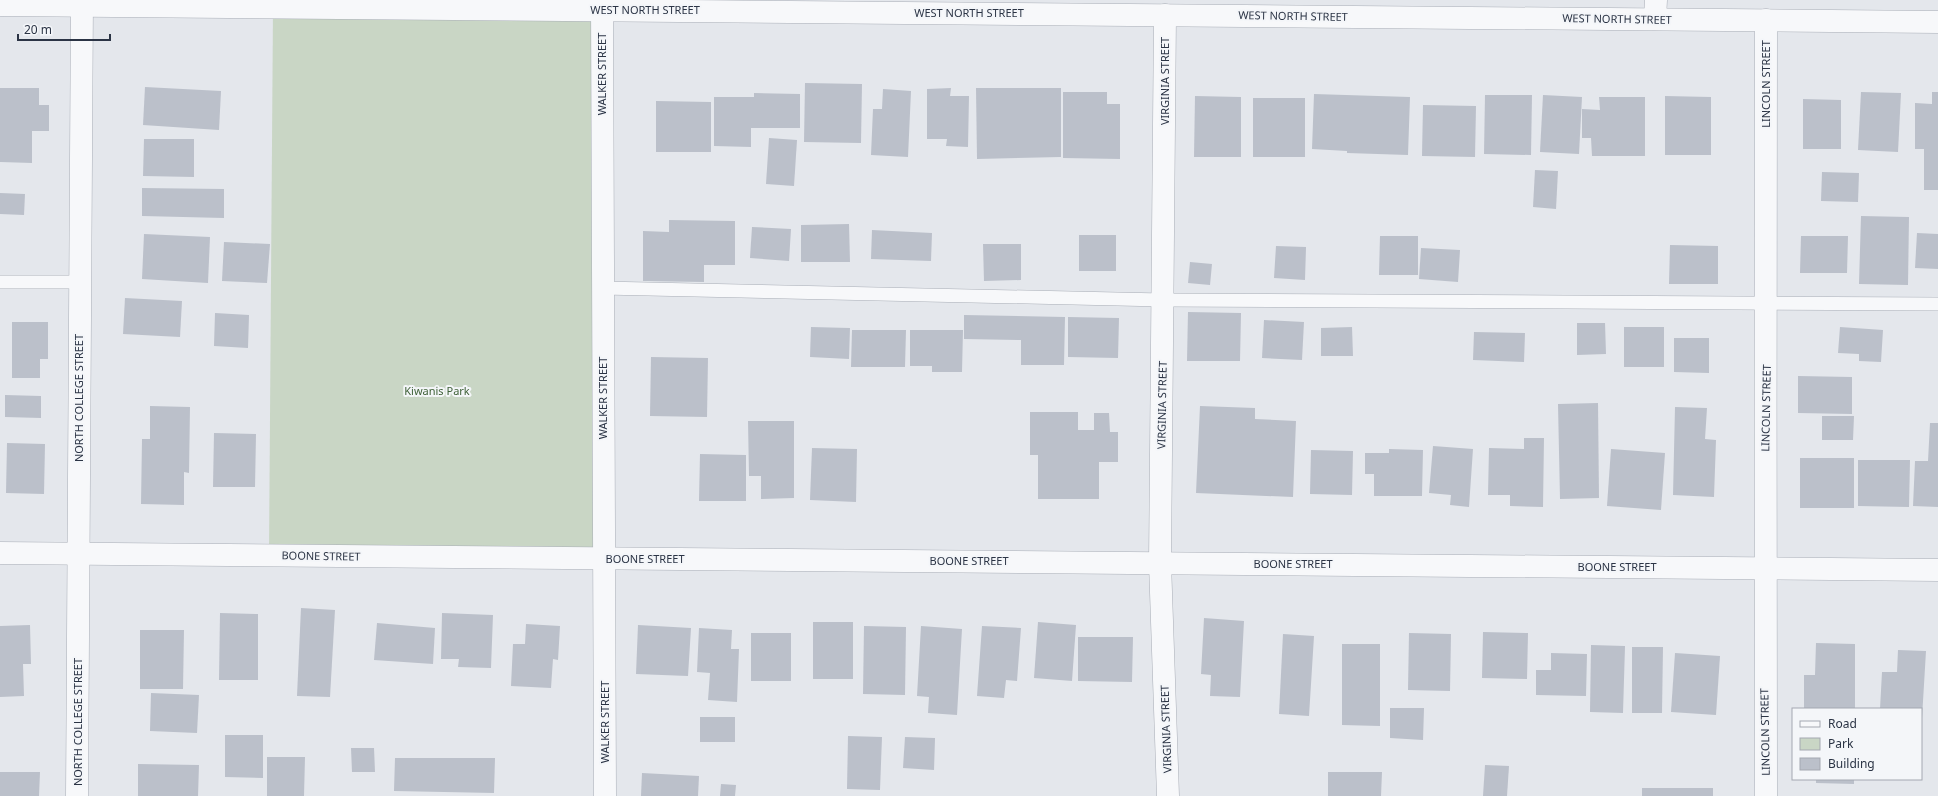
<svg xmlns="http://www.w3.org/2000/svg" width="1938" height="796" viewBox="0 0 1938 796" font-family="'Noto Sans',sans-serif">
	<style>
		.green { fill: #c9d6c5 }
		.building { fill: #bbc0ca }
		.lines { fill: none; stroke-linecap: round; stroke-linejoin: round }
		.lane-casing { stroke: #a9aeb7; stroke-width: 14 }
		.street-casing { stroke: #a9aeb7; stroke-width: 23 }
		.lane { stroke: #f7f8fa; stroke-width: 13 }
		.street { stroke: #f7f8fa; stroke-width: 22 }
		.labels { text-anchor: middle; stroke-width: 4; stroke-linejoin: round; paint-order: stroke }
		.street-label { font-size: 11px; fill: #2b3445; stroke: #f4f6f9 }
		.park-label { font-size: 11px; fill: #3f6138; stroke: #f4f6f9 }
	</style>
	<rect width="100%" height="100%" fill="#e4e7ec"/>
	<polygon class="green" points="273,7 602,10 604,558 269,555"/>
	<g class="building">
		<polygon points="805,83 862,84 861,143 804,142"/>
		<polygon points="145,87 221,91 219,130 143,125"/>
		<polygon points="0,88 39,88 39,105 49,105 49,131 32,131 32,163 0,162"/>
		<polygon points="951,88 950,96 969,96 968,147 946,146 947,139 927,139 927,89"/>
		<polygon points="976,88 1061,88 1061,157 977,159"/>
		<polygon points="883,89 911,91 908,157 871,155 873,109 882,109"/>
		<polygon points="1063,92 1107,92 1107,104 1120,104 1120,159 1063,158"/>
		<polygon points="1861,92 1901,93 1898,152 1858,150"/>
		<polygon points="1932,92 1938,92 1938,190 1924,190 1924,149 1915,149 1915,103 1932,104"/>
		<polygon points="754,93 800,94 800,128 751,128 751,147 714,146 714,97 754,97"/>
		<polygon points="1314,94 1410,97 1408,155 1347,153 1347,151 1312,149"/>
		<polygon points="1485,95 1532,95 1531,155 1484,154"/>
		<polygon points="1543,95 1582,97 1579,154 1540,152"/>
		<polygon points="1195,96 1241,97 1241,157 1194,157"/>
		<polygon points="1665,96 1711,97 1711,155 1665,155"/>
		<polygon points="1599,97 1645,97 1645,156 1592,156 1591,138 1582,138 1582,109 1600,110"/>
		<rect x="1253" y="98" width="52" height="59"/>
		<polygon points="1803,99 1841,100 1841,149 1803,149"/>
		<polygon points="656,101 711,102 711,152 656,152"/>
		<polygon points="1423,105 1476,106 1475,157 1422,156"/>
		<polygon points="769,138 797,140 794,186 766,184"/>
		<polygon points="144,139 194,139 194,177 143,176"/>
		<polygon points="1535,170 1558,171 1556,209 1533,207"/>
		<polygon points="1822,172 1859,173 1858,202 1821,201"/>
		<polygon points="142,188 224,189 224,218 142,216"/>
		<polygon points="0,193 25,194 24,215 0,214"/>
		<polygon points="1861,216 1909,217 1908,285 1859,284"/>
		<polygon points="669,220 735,221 735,265 704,265 704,282 643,281 643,231 669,232"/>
		<polygon points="849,224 850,262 801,262 801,225"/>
		<polygon points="752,227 791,229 789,261 750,258"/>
		<polygon points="872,230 932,233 931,261 871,259"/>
		<polygon points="1917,233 1938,234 1938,269 1915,268"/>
		<polygon points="144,234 210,237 208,283 142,279"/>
		<rect x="1079" y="235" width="37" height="36"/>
		<polygon points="1380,236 1418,236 1418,275 1379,275"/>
		<polygon points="1801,236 1848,236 1847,273 1800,273"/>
		<polygon points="224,242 270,244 267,283 222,281"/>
		<polygon points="983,244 1021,244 1021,280 984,281"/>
		<polygon points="1670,245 1718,246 1718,284 1669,284"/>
		<polygon points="1276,246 1306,247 1305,280 1274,278"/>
		<polygon points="1421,248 1460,250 1458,282 1419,279"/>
		<polygon points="1190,262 1212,264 1210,285 1188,283"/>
		<polygon points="125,298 182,301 180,337 123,334"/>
		<polygon points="1188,312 1241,313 1240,361 1187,361"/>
		<polygon points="215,313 249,315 248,348 214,346"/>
		<polygon points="964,315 1065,317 1064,365 1021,365 1021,340 964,339"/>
		<polygon points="1068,317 1119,318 1118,358 1068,357"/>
		<polygon points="1264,320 1304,322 1302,360 1262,358"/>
		<polygon points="12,322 48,322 48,359 40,359 40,378 12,378"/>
		<polygon points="1577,323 1605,323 1606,354 1577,355"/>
		<polygon points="811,327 850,328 849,359 810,357"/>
		<polygon points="1352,327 1353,356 1321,356 1321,328"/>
		<rect x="1624" y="327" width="40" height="40"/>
		<polygon points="1840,327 1883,330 1881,362 1859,361 1859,354 1838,353"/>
		<polygon points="852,330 906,330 905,367 851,367"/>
		<polygon points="910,330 963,330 962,372 932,372 932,366 910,366"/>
		<polygon points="1474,332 1525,333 1524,362 1473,360"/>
		<polygon points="1674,338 1709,338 1709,373 1674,372"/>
		<polygon points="651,357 708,358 707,417 650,416"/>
		<polygon points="1798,376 1852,377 1852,414 1798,413"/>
		<polygon points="5,395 41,396 41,418 5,417"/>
		<polygon points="1598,403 1599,498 1560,499 1558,404"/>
		<polygon points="150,406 190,407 189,473 184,472 184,505 141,504 142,439 150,439"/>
		<polygon points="1200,406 1255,408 1255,419 1296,421 1293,497 1196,493"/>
		<polygon points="1675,407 1707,408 1705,439 1716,440 1714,497 1673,495"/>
		<polygon points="1030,412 1078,412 1078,430 1094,430 1094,413 1109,413 1110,432 1118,432 1118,462 1099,462 1099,499 1038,499 1038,455 1030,455"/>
		<polygon points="1822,416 1854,416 1853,440 1822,440"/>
		<polygon points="748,421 794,421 794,498 761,499 761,476 749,476"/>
		<polygon points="1930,423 1938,423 1938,507 1913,506 1915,461 1928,461"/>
		<polygon points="214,433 256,434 255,487 213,487"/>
		<polygon points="1524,438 1544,438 1543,507 1510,506 1510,495 1488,495 1489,448 1524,449"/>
		<polygon points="7,443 45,444 44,494 6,493"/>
		<polygon points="1433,446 1473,449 1469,507 1450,505 1451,495 1429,493"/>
		<polygon points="812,448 857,449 856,502 810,500"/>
		<polygon points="1389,449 1423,450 1422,496 1374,496 1374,474 1365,474 1365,453 1389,453"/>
		<polygon points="1611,449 1665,453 1661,510 1607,506"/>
		<polygon points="1311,450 1353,451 1352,495 1310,494"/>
		<polygon points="700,454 746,455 746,501 699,501"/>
		<rect x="1800" y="458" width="54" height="50"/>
		<polygon points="1858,460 1910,460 1909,507 1858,506"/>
		<polygon points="301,608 335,610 330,697 297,696"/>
		<polygon points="220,613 258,614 258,680 219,680"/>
		<polygon points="442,613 493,615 491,668 458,667 459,659 441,659"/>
		<polygon points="1204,618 1244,621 1240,697 1210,696 1211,675 1201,674"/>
		<rect x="813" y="622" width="40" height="57"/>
		<polygon points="1038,622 1076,625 1072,681 1034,678"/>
		<polygon points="377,623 435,628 433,664 374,660"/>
		<polygon points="526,624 560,626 558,660 553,659 551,688 511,686 513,644 525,644"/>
		<polygon points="30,625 31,664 23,664 24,696 0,697 0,626"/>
		<polygon points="638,625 691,628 688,676 636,674"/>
		<polygon points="864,626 906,627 905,695 863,694"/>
		<polygon points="921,626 962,629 957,715 928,713 929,697 917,696"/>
		<polygon points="982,626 1021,628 1017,681 1006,680 1004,698 977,696"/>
		<polygon points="699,628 732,630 731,649 739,649 737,702 708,700 710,673 697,672"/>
		<polygon points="140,630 184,630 183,689 140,689"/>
		<polygon points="1483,632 1528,633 1527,679 1482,678"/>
		<rect x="751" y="633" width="40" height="48"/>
		<polygon points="1409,633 1451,634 1450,691 1408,690"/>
		<polygon points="1283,634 1314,636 1309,716 1279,714"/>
		<polygon points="1078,637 1133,637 1132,682 1078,681"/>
		<polygon points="1816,643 1855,644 1855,709 1804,709 1804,675 1815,675"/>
		<polygon points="1342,644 1380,644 1380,726 1342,725"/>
		<polygon points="1591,645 1625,646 1623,713 1590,712"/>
		<polygon points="1632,647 1663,647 1662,713 1632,713"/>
		<polygon points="1898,650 1926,651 1922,718 1921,709 1880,709 1882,672 1897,672"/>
		<polygon points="1551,653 1587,654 1586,696 1536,695 1536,670 1551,670"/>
		<polygon points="1675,653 1720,656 1716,715 1671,712"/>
		<polygon points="151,693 199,695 197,733 150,731"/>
		<polygon points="1390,708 1424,708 1423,740 1390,738"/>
		<rect x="700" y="717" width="35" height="25"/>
		<polygon points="225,735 263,735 263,778 225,777"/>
		<polygon points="848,736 882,737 880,790 847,789"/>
		<polygon points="905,737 935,738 934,770 903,768"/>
		<polygon points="351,748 374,748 375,772 352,772"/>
		<polygon points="267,757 305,757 304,796 267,796"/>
		<polygon points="395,758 495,758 494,793 394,791"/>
		<polygon points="138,764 199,765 198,796 138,796"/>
		<polygon points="1485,765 1509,766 1507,796 1483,796"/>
		<polygon points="0,772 40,772 39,796 0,796"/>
		<polygon points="1328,772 1382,772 1381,796 1328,796"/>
		<polygon points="642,773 699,776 698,796 641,796"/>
		<polygon points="1816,779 1854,779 1854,784 1816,783"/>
		<polygon points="721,784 736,785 735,796 720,796"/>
		<rect x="1642" y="788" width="71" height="8"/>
	</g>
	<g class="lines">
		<g class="lane-casing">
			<g id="lane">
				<polyline points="0,282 80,282"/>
				<polyline points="602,288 1163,300 1938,304"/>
			</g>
		</g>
		<g class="street-casing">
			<g id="street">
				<polyline points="602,0 605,796"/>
				<polyline points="0,5 1938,22"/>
				<polyline points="1165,15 1160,563 1168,796"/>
				<polyline points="1655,19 1656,0"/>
				<polyline points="0,553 1938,570"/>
				<polyline points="77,796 82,0"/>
				<path d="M1766,796C1764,537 1767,279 1766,20"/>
			</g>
		</g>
		<use href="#lane" class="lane"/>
		<use href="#street" class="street"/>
	</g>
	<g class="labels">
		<g class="street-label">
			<text x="645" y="14">WEST NORTH STREET</text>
			<text x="969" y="17">WEST NORTH STREET</text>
			<text transform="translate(1293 16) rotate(1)" y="4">WEST NORTH STREET</text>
			<text transform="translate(1617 19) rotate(1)" y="4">WEST NORTH STREET</text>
			<text transform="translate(602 74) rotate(-90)" y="4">WALKER STREET</text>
			<text transform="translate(1165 81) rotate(-90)" y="4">VIRGINIA STREET</text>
			<text transform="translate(1766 84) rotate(-90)" y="4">LINCOLN STREET</text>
			<text transform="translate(79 398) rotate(-90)" y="4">NORTH COLLEGE STREET</text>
			<text transform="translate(603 398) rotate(-90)" y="4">WALKER STREET</text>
			<text transform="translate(1162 405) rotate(-89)" y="4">VIRGINIA STREET</text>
			<text transform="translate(1766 408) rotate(-89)" y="4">LINCOLN STREET</text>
			<text transform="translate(321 556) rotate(1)" y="4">BOONE STREET</text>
			<text x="645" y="563">BOONE STREET</text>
			<text x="969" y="565">BOONE STREET</text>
			<text x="1293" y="568">BOONE STREET</text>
			<text x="1617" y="571">BOONE STREET</text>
			<text transform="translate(78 722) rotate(-90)" y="4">NORTH COLLEGE STREET</text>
			<text transform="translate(605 722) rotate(-90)" y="4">WALKER STREET</text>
			<text transform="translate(1166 729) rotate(-92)" y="4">VIRGINIA STREET</text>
			<text transform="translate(1765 732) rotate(-91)" y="4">LINCOLN STREET</text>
		</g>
		<g class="park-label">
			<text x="437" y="395">Kiwanis Park</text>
		</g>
	</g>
	<rect x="1792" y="708" width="130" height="72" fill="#f4f6f9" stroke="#a4a8b1"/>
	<rect x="1800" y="721" width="20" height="6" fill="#f7f8fa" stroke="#a4a8b1"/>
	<text x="1828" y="728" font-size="12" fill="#2b3445">Road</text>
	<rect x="1800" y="738" width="20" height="12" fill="#c9d6c5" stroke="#a4a8b1"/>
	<text x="1828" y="748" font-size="12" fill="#2b3445">Park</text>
	<rect x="1800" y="758" width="20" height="12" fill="#bbc0ca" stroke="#a4a8b1"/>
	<text x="1828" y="768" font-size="12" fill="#2b3445">Building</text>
	<path d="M18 34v6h92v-6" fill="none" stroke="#2b3445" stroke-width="2"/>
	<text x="24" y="34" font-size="12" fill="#2b3445" stroke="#f4f6f9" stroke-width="3" paint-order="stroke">20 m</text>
</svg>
